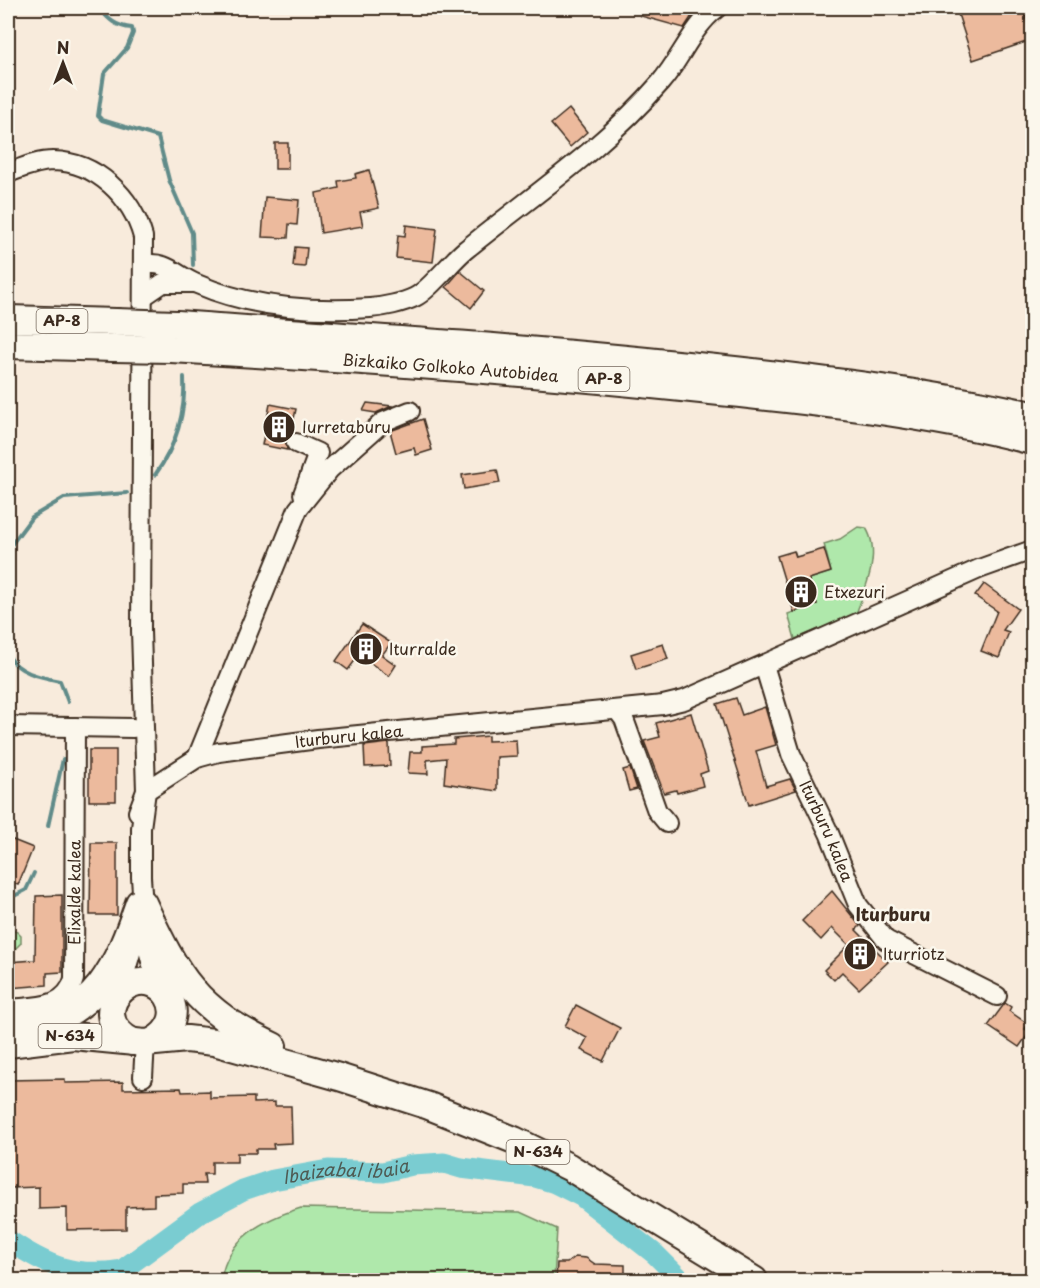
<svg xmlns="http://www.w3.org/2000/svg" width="1040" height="1288" viewBox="0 0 1040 1288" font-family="'Playpen Sans',sans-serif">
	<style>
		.green { fill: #afe8ab; stroke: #758964; stroke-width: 1.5 }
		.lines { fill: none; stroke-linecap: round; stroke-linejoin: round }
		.stream { stroke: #618b89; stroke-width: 4 }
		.river { stroke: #7accd1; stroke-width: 21 }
		.building { fill: #ecba9d; stroke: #3b2a1e; stroke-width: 1.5 }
		.minor-casing { stroke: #3b2a1e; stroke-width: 22 }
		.highway-casing { stroke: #3b2a1e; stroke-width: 30 }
		.minor { stroke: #fbf7ec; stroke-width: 18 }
		.highway { stroke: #fbf7ec; stroke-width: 26 }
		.highway-bridge-casing { stroke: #3b2a1e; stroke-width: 30; stroke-linecap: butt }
		.highway-bridge { stroke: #fbf7ec; stroke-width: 26 }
		.labels { text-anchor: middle; stroke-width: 5; stroke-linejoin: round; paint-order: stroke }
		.shield { fill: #fbf7ec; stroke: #75685c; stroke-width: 1.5 }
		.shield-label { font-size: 15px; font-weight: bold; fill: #3b2a1e }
		.street-label { font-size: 16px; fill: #3b2a1e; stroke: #fbf7ec }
		.poi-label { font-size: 16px; fill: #3b2a1e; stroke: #fbf7ec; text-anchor: start }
		.neighbourhood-label { font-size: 18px; font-weight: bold; fill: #3b2a1e; stroke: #fbf7ec }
		.water-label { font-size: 18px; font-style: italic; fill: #4e5b54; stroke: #fbf7ec }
	</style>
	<rect width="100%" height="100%" fill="#f8ebdc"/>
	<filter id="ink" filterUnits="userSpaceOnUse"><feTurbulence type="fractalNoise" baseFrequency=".0167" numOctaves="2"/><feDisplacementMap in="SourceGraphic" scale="12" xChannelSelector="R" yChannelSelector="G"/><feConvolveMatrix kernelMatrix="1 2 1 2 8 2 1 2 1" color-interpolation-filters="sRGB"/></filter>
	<g filter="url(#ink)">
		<g class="green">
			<path d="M858,527L866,528C882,553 865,589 856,614L795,639L788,614L817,604L809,579L831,572L824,544L840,539Z"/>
			<polygon points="8,931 16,931 21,936 21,943 15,949 8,948"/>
			<path d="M301,1208L520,1212L557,1229L554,1280H221C227,1238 264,1219 301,1208Z"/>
		</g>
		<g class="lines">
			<g class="stream">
				<path d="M99,8C108,19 116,27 132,28L133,33L127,48L104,74L98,116L102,120L158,137L169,180L192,233L193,265"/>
				<path d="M155,475C176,446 186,412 184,377"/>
				<polyline points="8,549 32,517 64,498 127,493"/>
				<path d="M8,655C18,673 40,677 60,681L68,702"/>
				<polyline points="48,826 63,759"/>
				<polyline points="8,899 26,890 34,873"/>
			</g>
			<path class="river" id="s1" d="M8,1240C47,1266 74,1278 122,1270L200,1213L243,1190L273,1180L328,1170L383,1172L412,1165L444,1163L461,1168L535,1177L555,1183L581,1196L655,1254L681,1280"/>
		</g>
		<g class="building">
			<polygon points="643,8 661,8 692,16 684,28 641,16"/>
			<polygon points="956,8 1023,8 1032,40 973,60"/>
			<polygon points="569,109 587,132 570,147 551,124"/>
			<rect x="275" y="143" width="13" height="26"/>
			<polygon points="369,170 379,208 360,212 363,226 321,233 316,193 339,188 338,181 356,178 355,174"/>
			<polygon points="265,197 299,200 297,225 289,224 288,238 262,237"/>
			<polygon points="406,225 437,229 433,262 396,258 398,235 405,236"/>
			<polygon points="295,247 307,248 305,267 293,266"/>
			<polygon points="460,271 484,291 471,308 446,287"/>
			<polygon points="367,403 392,406 376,413 363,411"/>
			<polygon points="270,404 296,409 291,433 286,439 287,450 262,445"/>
			<polygon points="423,419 432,450 416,455 414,448 396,453 390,431"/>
			<polygon points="497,470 500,483 464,489 462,475"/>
			<polygon points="824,549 831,572 809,579 817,604 794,612 777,556 794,551 796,557"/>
			<polygon points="984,584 1018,609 1003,630 1009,632 999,658 981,651 997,611 975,596"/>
			<polygon points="362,624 391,643 382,655 396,665 389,676 359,655 348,670 336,661"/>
			<polygon points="663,644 668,659 636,669 631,654"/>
			<polygon points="736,698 742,715 765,707 776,745 756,751 766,786 790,779 796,790 749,805 717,704"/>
			<polygon points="691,713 708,771 700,774 703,786 677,793 676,790 664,793 644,741 660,737 656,723"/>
			<polygon points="488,736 488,741 516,740 517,756 497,757 497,791 444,783 446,758 427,760 428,774 408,773 410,752 422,752 422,746 454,744 454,739"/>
			<polygon points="389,743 390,766 365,767 364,746"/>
			<rect x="89" y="750" width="27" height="51"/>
			<polygon points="630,768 637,789 629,791 623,770"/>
			<polygon points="8,838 33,848 18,885 8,881"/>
			<polygon points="91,843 117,843 117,915 90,915"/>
			<polygon points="832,891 860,926 856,930 888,962 859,989 842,972 834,980 824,970 849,945 832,928 821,940 802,921"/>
			<polygon points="62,895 62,972 47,973 47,985 8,988 8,962 35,960 36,896"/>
			<polygon points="1005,1003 1011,1007 1009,1011 1028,1024 1025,1029 1030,1032 1019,1047 988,1026"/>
			<polygon points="576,1005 620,1028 603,1061 581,1050 587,1038 565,1026"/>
			<polygon points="65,1079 65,1083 123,1082 123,1089 181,1088 182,1092 210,1091 210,1098 254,1097 254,1103 275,1102 275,1106 291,1106 292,1143 273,1144 274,1149 256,1149 256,1153 237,1153 237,1162 212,1162 212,1174 204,1174 205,1184 183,1184 183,1193 154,1194 154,1206 126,1207 126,1229 67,1230 67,1208 39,1209 39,1187 10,1188 8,1080"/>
			<polygon points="575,1257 586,1258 595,1264 625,1265 625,1281 556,1281 557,1263 567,1263"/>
		</g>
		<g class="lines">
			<g class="minor-casing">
				<g id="minor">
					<path d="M8,173C22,168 37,161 53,161C97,162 132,197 143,237L141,631L146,791L141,828V877L145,938L152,965L167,993"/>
					<path d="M144,265C166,260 177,276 197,284C252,308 311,312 370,308C383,307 403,303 415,297C428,291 451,262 464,251C530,197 604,148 660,83C681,59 692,27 717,8"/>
					<polyline points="144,296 163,283 192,283"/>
					<polyline points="296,443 318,453 303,494"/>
					<path id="s2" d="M764,665L791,754L829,833L858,905L886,940L997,996"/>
					<polyline points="617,710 624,719 657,811 667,823"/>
					<polyline points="8,726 133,728"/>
					<polyline points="197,758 298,509 330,469 383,422 410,411"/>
					<path id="s3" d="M138,812L146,791L197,758L219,752L318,739L663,705L684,700L979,569L1032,550"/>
					<polyline points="120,991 137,932"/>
					<path id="s4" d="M8,1009C34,1006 65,1010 74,979L75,727"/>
					<polyline points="143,1077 145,1043"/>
				</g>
			</g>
			<g class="highway-casing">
				<g id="highway">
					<polyline points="8,319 116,322"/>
					<path d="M176,324C347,336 517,347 687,365C803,377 919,390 1032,415"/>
					<polyline points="8,345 114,348"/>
					<path id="s5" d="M171,349C348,359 524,371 701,390C810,401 926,413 1032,441"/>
					<path d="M143,903C177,977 196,1010 273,1046"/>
					<path d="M23,1026C95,1020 118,964 139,903"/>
					<path d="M133,1042C121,1036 112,1028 111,1014C111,1004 116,995 123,989C158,962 198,1017 152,1042"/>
					<polyline points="8,1044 73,1036 145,1043 187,1039 214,1042 339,1077 429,1106 514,1140 569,1167 754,1280"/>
				</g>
			</g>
			<use href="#minor" class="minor"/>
			<use href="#highway" class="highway"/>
			<g class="highway-bridge-casing">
				<g id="highway-bridge">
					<polyline points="116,322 176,324"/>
					<polyline points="114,348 171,349"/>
				</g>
			</g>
			<use href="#highway-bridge" class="highway-bridge"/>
		</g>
	</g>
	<defs>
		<g id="building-disc" transform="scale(1.725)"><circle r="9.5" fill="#3b2a1e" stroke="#fbf7ec"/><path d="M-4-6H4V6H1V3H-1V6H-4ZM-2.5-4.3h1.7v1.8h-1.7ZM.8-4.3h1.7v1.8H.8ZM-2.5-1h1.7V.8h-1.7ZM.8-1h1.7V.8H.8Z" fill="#fff"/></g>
	</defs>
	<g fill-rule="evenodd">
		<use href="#building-disc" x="279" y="427"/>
		<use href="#building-disc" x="801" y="592"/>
		<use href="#building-disc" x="366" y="649"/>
		<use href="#building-disc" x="860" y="954"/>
	</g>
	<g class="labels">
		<g class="shield">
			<rect x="36.5" y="309" width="51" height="24" rx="4.5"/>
			<rect x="578.5" y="367" width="51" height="24" rx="4.5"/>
			<rect x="38.5" y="1024" width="63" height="24" rx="4.5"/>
			<rect x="506.5" y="1140" width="63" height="24" rx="4.5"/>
		</g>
		<g class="shield-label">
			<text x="62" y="326">AP-8</text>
			<text x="604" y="384">AP-8</text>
			<text x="70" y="1041">N-634</text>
			<text x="538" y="1157">N-634</text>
		</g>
		<g class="street-label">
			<text dy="6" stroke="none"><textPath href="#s5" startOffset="280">Bizkaiko Golkoko Autobidea</textPath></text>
			<text dy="6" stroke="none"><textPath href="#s3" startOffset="237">Iturburu kalea</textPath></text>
			<text dy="6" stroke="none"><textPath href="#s2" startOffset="178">Iturburu kalea</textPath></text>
			<text dy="6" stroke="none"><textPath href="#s4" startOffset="165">Elixalde kalea</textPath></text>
		</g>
		<g class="poi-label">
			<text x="302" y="433">Iurretaburu</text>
			<text x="824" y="598">Etxezuri</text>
			<text x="389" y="655">Iturralde</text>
			<text x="883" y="960">Iturriotz</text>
		</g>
		<g class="neighbourhood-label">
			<text x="893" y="921">Iturburu</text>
		</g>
		<g class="water-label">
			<text dy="6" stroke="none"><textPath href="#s1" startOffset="372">Ibaizabal ibaia</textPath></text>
		</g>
	</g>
	<rect width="1040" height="1288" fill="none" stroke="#fbf7ec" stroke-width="30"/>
	<rect x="15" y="15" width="1010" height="1258" fill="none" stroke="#3b2a1e" stroke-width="2" filter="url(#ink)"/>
	<g transform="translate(63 63)" stroke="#fbf7ec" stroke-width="4.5" paint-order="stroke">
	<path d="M0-4.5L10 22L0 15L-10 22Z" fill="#3b2a1e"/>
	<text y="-9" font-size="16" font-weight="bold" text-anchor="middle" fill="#3b2a1e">N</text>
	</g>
</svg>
